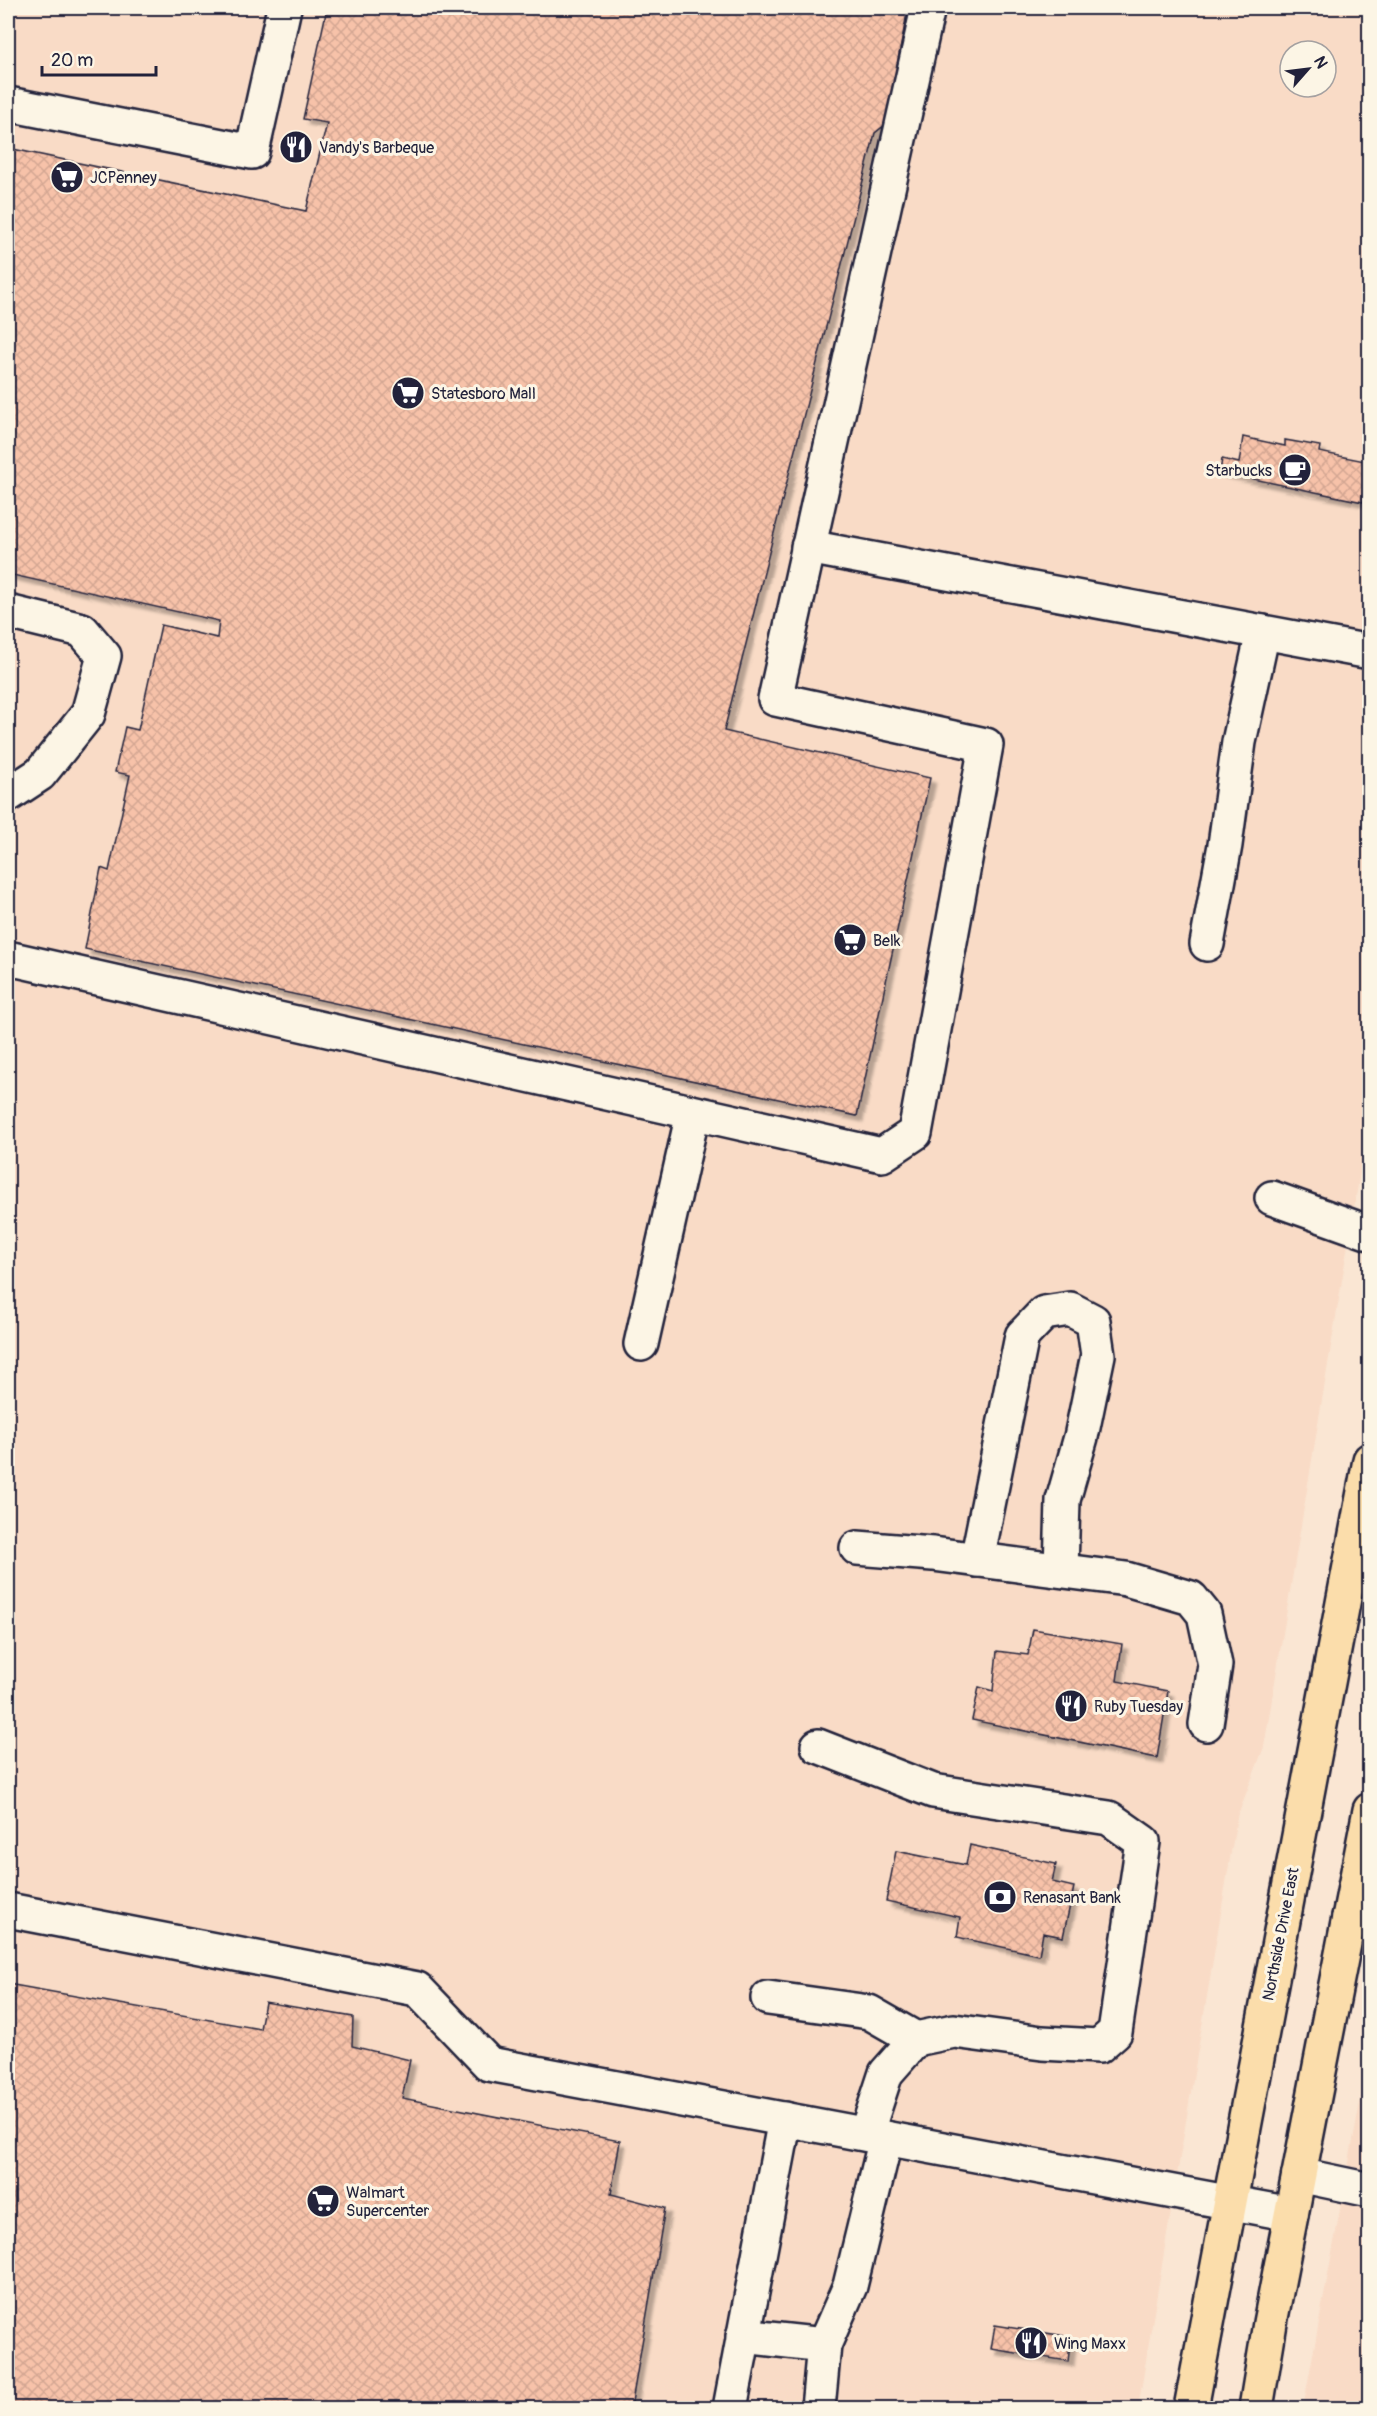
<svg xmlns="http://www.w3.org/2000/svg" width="1377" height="2416" viewBox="0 0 1377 2416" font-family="Pangolin,sans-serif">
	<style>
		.built { fill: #f9dbc6; fill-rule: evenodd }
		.building { fill: url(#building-cross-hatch); stroke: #22223b; stroke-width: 1.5; filter: url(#shadow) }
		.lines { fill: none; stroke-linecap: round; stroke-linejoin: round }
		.minor-casing { stroke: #22223b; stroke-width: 38 }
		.major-casing { stroke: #22223b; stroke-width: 38 }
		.minor { stroke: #fcf5e5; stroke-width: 33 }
		.major { stroke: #fbddab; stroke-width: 33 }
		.labels { text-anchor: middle; stroke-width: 6; stroke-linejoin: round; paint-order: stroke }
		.poi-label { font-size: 16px; fill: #22223b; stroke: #fcf5e5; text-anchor: start }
		.street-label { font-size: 16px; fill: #22223b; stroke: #fcf5e5 }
	</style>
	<defs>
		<pattern id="building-cross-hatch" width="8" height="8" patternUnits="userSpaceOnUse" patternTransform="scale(1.5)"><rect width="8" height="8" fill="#f7c2a9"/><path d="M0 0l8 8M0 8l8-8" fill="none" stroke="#d3a692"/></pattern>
		<filter id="shadow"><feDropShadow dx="5.5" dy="5.5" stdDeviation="1.5" flood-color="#0004"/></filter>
	</defs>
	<rect width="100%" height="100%" fill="#fae6d3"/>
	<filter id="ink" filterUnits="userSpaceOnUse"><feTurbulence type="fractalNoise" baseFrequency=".0167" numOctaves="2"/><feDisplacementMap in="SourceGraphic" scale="12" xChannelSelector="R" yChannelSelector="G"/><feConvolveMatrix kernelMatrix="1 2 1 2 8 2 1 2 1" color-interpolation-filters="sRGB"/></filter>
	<g filter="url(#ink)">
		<g class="built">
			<path d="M8,8H1369V1119L1264,1747L1237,1817L1138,2408H8ZM1290,51H1326V87H1290Z"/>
			<polygon points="1369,2055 1369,2408 1303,2408"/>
		</g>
		<g class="building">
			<polygon points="327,8 908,8 886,124 875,133 724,731 930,778 857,1116 85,949 101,868 109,871 130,775 115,772 125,727 138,730 161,625 217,638 219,621 8,574 8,148 306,211 327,123 303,119"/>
			<polygon points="1243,437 1285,446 1285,440 1320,446 1319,452 1370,462 1363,502 1220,472 1222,459 1239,463"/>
			<polygon points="1033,1629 1122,1644 1117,1681 1168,1691 1157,1758 972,1720 979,1687 993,1691 997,1651 1028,1655"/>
			<polygon points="970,1845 1056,1864 1052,1882 1074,1887 1063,1937 1043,1933 1039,1955 957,1937 960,1917 886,1901 896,1851 966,1865"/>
			<polygon points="8,1984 260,2029 265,2002 353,2017 352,2046 410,2060 402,2098 620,2141 611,2194 665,2208 631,2408 8,2408"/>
			<polygon points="995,2325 1071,2337 1068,2361 991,2349"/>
		</g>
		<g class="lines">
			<g class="minor-casing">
				<g id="minor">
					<polyline points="8,104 252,152 284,8"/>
					<polyline points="808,547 1370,652"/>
					<polyline points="8,612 82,630 104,656 88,714 40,774 8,795"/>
					<polyline points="1207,944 1225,845 1239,742 1263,632"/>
					<polyline points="8,958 882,1155 915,1133 986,745 775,699 928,8"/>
					<polyline points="1272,1198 1370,1233"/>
					<polyline points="641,1344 693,1113"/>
					<polyline points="857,1548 933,1554 1126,1579 1191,1598 1204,1614 1215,1665 1206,1724"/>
					<polyline points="977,1560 1022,1336 1044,1313 1070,1309 1093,1321 1098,1355 1081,1437 1063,1500 1061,1570"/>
					<polyline points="818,1746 933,1791 1109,1818 1143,1842 1115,2032 1099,2046 1042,2043 954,2031 916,2039 886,2073 866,2134"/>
					<polyline points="8,1910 417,1989 489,2064 1291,2214"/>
					<polyline points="1349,1917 1370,1921"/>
					<polyline points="768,1998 869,2012 916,2039"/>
					<polyline points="1299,2175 1370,2190"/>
					<polyline points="743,2336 824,2345"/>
					<polyline points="730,2408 785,2119"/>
					<polyline points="818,2408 824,2345 850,2286 886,2138"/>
				</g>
			</g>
			<g class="major-casing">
				<g id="major">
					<polyline points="1191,2408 1370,1460"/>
					<polyline points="1256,2408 1270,2323 1370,1810"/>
				</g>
			</g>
			<use href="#minor" class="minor"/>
			<use href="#major" class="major"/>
		</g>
	</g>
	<defs>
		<g id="restaurant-disc" transform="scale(1.725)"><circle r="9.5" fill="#22223b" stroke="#fcf5e5"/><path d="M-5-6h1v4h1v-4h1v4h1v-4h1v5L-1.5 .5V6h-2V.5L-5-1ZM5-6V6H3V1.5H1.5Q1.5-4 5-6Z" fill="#fff"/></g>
		<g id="supermarket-disc" transform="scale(1.725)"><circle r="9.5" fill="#22223b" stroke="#fcf5e5"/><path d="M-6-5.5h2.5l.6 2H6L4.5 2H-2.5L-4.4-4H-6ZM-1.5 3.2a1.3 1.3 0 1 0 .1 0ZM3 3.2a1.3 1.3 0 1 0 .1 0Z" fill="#fff"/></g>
		<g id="cafe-disc" transform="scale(1.725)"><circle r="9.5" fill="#22223b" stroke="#fcf5e5"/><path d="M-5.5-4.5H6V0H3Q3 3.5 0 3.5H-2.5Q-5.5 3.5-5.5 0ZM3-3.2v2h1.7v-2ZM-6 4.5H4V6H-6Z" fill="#fff"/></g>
		<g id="bank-disc" transform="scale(1.725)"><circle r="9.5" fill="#22223b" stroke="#fcf5e5"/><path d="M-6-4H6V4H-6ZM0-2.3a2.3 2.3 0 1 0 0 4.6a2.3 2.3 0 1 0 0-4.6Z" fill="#fff"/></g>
	</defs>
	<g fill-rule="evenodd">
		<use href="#restaurant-disc" x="296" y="147"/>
		<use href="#supermarket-disc" x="67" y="177"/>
		<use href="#supermarket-disc" x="408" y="393"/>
		<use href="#cafe-disc" x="1295" y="470"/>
		<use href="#supermarket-disc" x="850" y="940"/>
		<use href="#restaurant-disc" x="1071" y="1706"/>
		<use href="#bank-disc" x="1000" y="1897"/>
		<use href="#supermarket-disc" x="323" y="2201"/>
		<use href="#restaurant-disc" x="1031" y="2343"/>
	</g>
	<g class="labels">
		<g class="poi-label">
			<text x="319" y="153">Vandy's Barbeque</text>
			<text x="90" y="183">JCPenney</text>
			<text x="431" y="399">Statesboro Mall</text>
			<text x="1272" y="476" text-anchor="end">Starbucks</text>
			<text x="873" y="946">Belk</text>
			<text x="1094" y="1712">Ruby Tuesday</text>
			<text x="1023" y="1903">Renasant Bank</text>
			<text x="346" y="2198">Walmart<tspan x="346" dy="18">Supercenter</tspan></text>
			<text x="1054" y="2349">Wing Maxx</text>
		</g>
		<g class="street-label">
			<text transform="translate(1280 1934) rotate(-79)" y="6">Northside Drive East</text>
		</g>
	</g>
	<rect width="1377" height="2416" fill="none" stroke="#fcf5e5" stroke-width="30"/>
	<rect x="15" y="15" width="1347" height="2386" fill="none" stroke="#22223b" stroke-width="2" filter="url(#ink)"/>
	<g transform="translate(1308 69) rotate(62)"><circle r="28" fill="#fcf5e5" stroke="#a5a1a1" stroke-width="1.5"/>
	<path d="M0-4.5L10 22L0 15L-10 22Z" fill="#22223b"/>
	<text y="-9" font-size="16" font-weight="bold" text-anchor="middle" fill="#22223b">N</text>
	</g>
	<path d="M42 66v9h114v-9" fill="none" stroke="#22223b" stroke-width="3"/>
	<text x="51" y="66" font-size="18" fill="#22223b" stroke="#fcf5e5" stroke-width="4.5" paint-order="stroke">20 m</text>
</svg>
